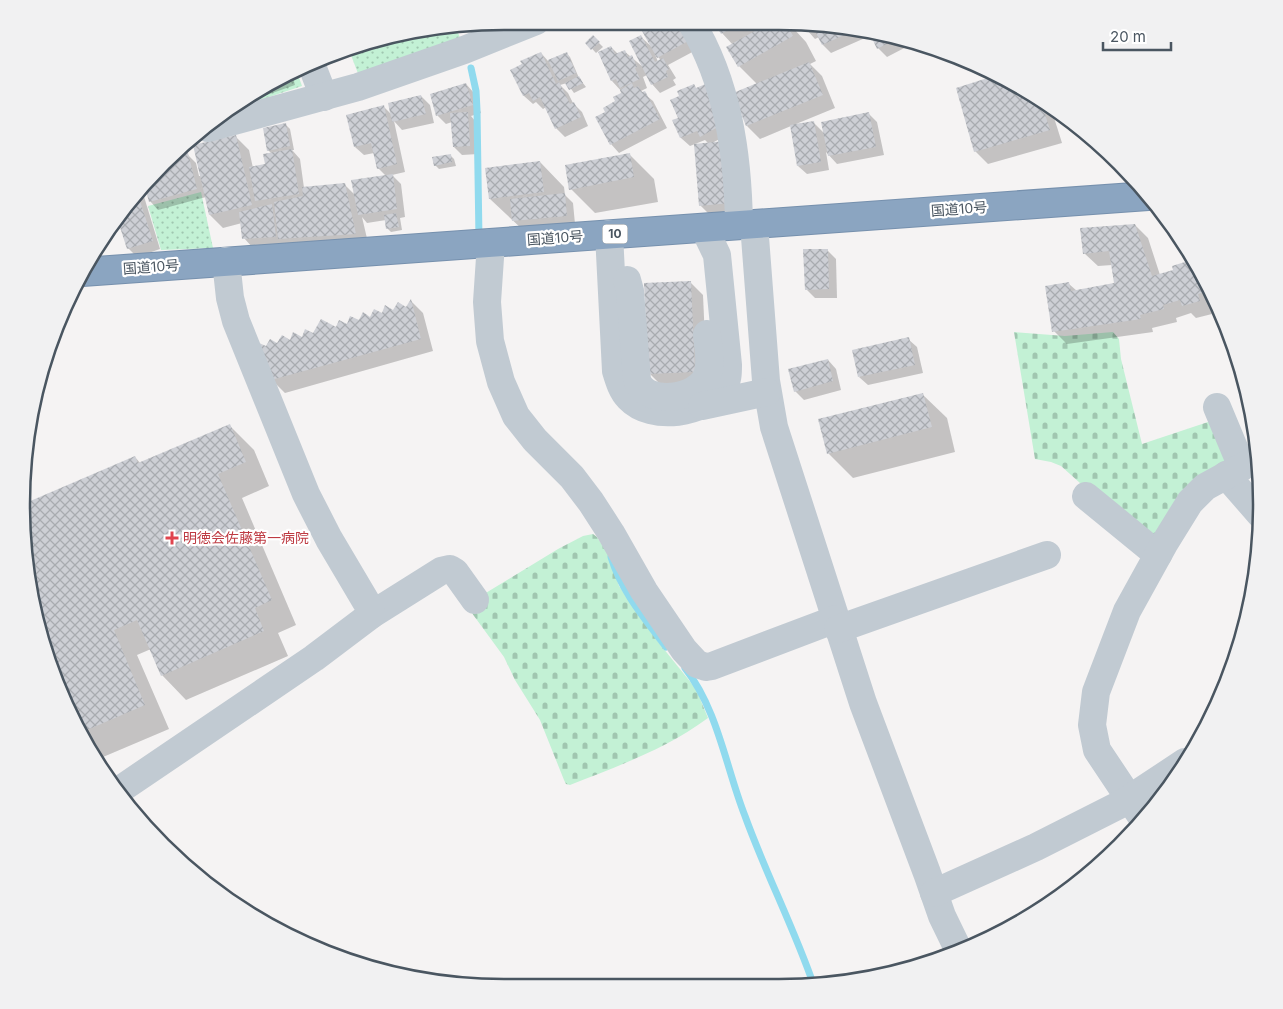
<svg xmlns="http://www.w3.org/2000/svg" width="1283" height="1009" viewBox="0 0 1283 1009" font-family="Inter,'Noto Sans JP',sans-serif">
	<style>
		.grass { fill: url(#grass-dots) }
		.cemetery { fill: url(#cemetery-stones) }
		.shadow { fill: #0003; fill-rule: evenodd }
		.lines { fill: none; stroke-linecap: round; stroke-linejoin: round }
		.stream { stroke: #90daee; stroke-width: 7 }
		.building { fill: url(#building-cross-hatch) }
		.highway-casing { stroke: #7690ad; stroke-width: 30 }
		.minor { stroke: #c1cad2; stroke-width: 28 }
		.highway { stroke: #8ba5c1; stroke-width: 28 }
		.health-dot { fill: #e0444e; stroke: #fff; stroke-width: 2 }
		.labels { text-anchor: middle; stroke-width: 4.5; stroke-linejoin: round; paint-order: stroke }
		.shield { fill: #fff; stroke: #808990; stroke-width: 1 }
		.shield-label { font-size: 12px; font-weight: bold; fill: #4a5661 }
		.street-label { font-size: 14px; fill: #4a5661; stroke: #fff }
		.health-label { font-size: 14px; fill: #be3a42; stroke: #fff; text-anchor: start }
		.rim { fill: none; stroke: #4a5661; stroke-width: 2.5 }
	</style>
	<defs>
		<pattern id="grass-dots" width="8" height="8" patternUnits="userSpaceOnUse" patternTransform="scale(1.25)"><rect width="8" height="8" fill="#c3f1d5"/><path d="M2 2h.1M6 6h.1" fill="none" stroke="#a0c6b0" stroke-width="1.8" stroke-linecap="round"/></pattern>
		<pattern id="cemetery-stones" width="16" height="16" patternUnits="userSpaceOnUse" patternTransform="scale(1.25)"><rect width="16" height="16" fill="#c3f1d5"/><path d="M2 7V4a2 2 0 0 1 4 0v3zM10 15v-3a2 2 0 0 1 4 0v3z" fill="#a0c6b0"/></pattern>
		<pattern id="building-cross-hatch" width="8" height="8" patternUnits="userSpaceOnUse" patternTransform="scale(1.25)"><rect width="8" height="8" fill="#cdcfd5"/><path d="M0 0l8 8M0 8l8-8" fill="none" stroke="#a8abb0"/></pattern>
	</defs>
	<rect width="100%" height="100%" fill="#f5f3f3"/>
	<g class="grass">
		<polygon points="456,28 461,40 359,76 349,50 380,38"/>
		<polygon points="297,72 302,86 233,109 263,86"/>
		<polygon points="201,192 213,248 161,250 148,206"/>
	</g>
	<g class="cemetery">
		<polygon points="1014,332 1065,336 1113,332 1119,339 1121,359 1142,444 1214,420 1229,462 1157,537 1080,483 1061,466 1051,462 1035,459"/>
		<path d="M593,534L597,537L608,554L619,586L659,643L696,689L708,718C666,749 618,766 570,785L566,784L564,780L540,720L515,680L504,657L466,605L558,549L583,536Z"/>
	</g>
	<g class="shadow">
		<path d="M639,22H683L698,49L668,65L676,78L673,80L676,85L660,93L652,84L647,75L643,77L647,88L641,91L653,101L667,128L619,153L611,144L607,113L623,93L612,81L611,47L618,54L624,51L643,67L641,37L652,47ZM655,54L661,60L658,62Z"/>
		<polygon points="715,22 793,22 796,29 795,30 806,42 816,61 810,64 822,76 835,108 796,124 813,122 824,133 868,113 877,122 884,155 837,164 826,152 829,170 807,174 798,166 791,126 760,139 747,126 757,84 739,66 733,45 722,33"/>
		<polygon points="810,22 862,33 865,38 831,53 823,45 819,37 815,39 807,30"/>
		<polygon points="871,34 914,43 887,57 878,48"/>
		<polygon points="593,37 603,47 596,53 587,43"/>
		<polygon points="541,53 548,61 566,53 570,57 579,78 586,87 574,93 567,83 560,85 568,93 573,103 582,112 588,126 565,137 556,128 546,107 543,109 536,102 533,104 524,96 512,70"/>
		<polygon points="292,74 295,85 264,96 258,90 263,86"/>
		<polygon points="999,76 1020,86 1051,108 1062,143 988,164 975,151"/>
		<polygon points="466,84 474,93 481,113 471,116 476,122 478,154 462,155 454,147 452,122 446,124 437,115"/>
		<polygon points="421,96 430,105 434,123 402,130 394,121 405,172 392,175 401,184 405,217 400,218 402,230 391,232 387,228 386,220 367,223 362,217 369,247 252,247 244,238 242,223 223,228 210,215 206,197 158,210 150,201 145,185 167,160 187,154 196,163 199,176 202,176 236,137 249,150 253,168 267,165 272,154 268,150 286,125 290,129 294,150 292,150 300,159 304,188 344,184 355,195 386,176 378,168 374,153 364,155 355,147 384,107 392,115"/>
		<polygon points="680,118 733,132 712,143 738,212 709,214 700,205 709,144 705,140 690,146 681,138 674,121"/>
		<polygon points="629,154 654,179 658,202 595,213 571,189"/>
		<polygon points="450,155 454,159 456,166 439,169 435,165"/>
		<polygon points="540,162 564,187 565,195 573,203 575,224 522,229 490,199"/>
		<polygon points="142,190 160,249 137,257 128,248 119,220"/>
		<polygon points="1135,225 1148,238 1160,275 1175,271 1187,263 1190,265 1197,263 1216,305 1210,307 1212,314 1196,318 1191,313 1176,318 1177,322 1152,328 1153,332 1067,344 1054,331 1069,284 1077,291 1115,284 1112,265 1098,266 1084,253"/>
		<polygon points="827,250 836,259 837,298 815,298 806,289"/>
		<polygon points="690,282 703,295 707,384 663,387 650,374"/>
		<polygon points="411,301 423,313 433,351 285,393 272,380 266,348 348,326 383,314 406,309"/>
		<polygon points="908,339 917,347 923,373 868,385 859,377"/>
		<polygon points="828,360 836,369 841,390 804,400 795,391"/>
		<polygon points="922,394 947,418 955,452 853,478 828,453"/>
		<polygon points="229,425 254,450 269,486 242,498 296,625 278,633 288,656 186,700 162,675 151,649 137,655 169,729 96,760 86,746 38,629 22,506 135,457 141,464"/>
	</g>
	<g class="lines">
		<g class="stream">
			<polyline points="471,68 476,91 477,110 479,239"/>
			<path d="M611,557C621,591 645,619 666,647"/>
			<path d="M685,668C718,710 726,768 745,816C766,874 794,928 814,986"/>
		</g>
	</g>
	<g class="building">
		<polygon points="637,22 680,22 690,40 657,58"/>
		<polygon points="714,22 742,22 721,34"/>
		<polygon points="771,22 786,22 793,36 738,67 726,47"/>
		<polygon points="802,22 810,22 853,31 822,45 813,27 806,31"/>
		<polygon points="870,34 879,36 896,39 877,49"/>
		<polygon points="593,35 600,42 591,50 585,43"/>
		<polygon points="641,35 655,62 663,58 669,69 666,71 668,77 651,85 629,41"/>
		<polygon points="611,46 615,54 625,50 628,57 632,55 637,67 635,68 640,79 620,88 616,79 611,81 598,52"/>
		<polygon points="541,52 556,84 559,82 570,104 574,102 581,117 555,129 540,97 533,101 529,93 523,96 510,70 522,64 520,61"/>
		<polygon points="567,52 576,73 558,81 548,60"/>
		<polygon points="809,62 823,95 746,126 733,93"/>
		<polygon points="997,75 1020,86 1041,101 1050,130 974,152 956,88"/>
		<polygon points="579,76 583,83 569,90 565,83"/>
		<polygon points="466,83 473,105 436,116 430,94"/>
		<polygon points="632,83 634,88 638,86 642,92 645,91 660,119 610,145 595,117 605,112 603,108 615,101 613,97 621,93 620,90"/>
		<polygon points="708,83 725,123 700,137 697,131 680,138 672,120 678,118 670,100 679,96 677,91 694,84 696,88"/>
		<polygon points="421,95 426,114 392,122 388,103"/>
		<polygon points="384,105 397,164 377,169 371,143 354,147 346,115"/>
		<polygon points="468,112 470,146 453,147 450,113"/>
		<polygon points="869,112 876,147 828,156 821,122"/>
		<polygon points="814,121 821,162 797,166 790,125"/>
		<polygon points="286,123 290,146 267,151 263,128"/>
		<polygon points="236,135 252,205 209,215 193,145"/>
		<polygon points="725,141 730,203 699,206 694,144"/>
		<polygon points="292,149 299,194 255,201 249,167 265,164 263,154"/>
		<polygon points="188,153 197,189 149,202 145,187 163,163 170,158"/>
		<polygon points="630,153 634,177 569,190 565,165"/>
		<polygon points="451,154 452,162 434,166 432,157"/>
		<polygon points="540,161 544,192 489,199 485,168"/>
		<polygon points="393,174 397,209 358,215 351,180"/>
		<polygon points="345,183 356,234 278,239 274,202 303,196 302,187"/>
		<polygon points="565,193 567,216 512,221 510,199"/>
		<polygon points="138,195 153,241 127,249 118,221"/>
		<polygon points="272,204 276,237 242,239 239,212"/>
		<polygon points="396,213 399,227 386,229 384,215"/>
		<polygon points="1135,224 1152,276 1173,270 1172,266 1188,261 1189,265 1197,262 1209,290 1198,294 1200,301 1182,306 1180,300 1163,305 1164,309 1140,315 1141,319 1052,332 1045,286 1069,282 1071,291 1114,283 1109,251 1083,254 1080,228"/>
		<polygon points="803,249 828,249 829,289 805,290"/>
		<polygon points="691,281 695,372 648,374 644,283"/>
		<polygon points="411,299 421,339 271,380 259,343 266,346 270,339 277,343 282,335 290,340 293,332 302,337 305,329 313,333 321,319 336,327 339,320 347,324 350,316 359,320 363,312 370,317 374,309 382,313 385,305 393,310 398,302 406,307"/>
		<polygon points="909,337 915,365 858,377 852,350"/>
		<polygon points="828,359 833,381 794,392 788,369"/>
		<polygon points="923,393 932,427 827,454 818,419"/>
		<polygon points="230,424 246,462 218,474 272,600 255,608 264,631 161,676 137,620 114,630 145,705 80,733 38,629 21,505 135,456 138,463"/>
	</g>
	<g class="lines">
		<g class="highway-casing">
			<polyline id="highway" points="82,272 1148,196"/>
		</g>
		<g class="minor">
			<path d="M691,22C728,83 738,155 739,225"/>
			<polyline points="312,66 324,97"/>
			<polyline points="208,128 358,87 464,50 536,21"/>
			<polyline points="754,224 766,381 774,427 863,703 927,873 942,916 958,949"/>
			<path d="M609,234L616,371C619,381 622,391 629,398C652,422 705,414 723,388C728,381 728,373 728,365L717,255L704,228"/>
			<polyline points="491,243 487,302 490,341 501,382 516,416 535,440 572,477 591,502 611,533 644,591 684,650 697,664 706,667 712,666 836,619"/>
			<path d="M627,280L630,291L637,380C645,406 697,400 707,376C712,363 708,347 707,334"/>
			<polyline points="702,406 767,392"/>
			<polyline points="1217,407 1242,467"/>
			<polyline points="1226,475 1260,514"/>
			<polyline points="1086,496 1158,555"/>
			<polyline points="371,615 441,571 450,569 455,572 475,600"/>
			<polyline points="838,629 1047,555"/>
			<polyline points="118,791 314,658 371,615 371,610 329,539 306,494 236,321 230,298 226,261"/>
			<polyline points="1143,819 1097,750 1092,725 1096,692 1127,611 1164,544 1190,502 1205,487 1258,458"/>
			<polyline points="934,893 1036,847 1123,803 1185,762"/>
		</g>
		<use href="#highway" class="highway"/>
	</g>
	<path class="health-dot" d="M169.5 530.5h5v5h5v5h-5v5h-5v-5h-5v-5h5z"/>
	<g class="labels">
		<rect class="shield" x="602.5" y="224.5" width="25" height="19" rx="4"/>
		<g class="shield-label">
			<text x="615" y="238">10</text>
		</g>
		<g class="street-label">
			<text transform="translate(959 209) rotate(-4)" y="5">国道10号</text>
			<text transform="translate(555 238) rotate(-4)" y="5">国道10号</text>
			<text transform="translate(151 267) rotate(-4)" y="5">国道10号</text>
		</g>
		<g class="health-label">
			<text x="183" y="543">明徳会佐藤第一病院</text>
		</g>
	</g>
	<path d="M0 0H1283V1009H0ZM504 30H779A474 474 0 0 1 1253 504V505A474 474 0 0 1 779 979H504A474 474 0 0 1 30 505V504A474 474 0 0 1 504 30Z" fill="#f1f1f2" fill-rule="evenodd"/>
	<path class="rim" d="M504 30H779A474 474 0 0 1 1253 504V505A474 474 0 0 1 779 979H504A474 474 0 0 1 30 505V504A474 474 0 0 1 504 30Z"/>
	<path d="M1103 42v8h68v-8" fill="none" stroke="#4a5661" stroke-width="2.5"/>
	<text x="1110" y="42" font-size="15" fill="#4a5661" stroke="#ffffff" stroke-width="4" paint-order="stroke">20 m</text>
</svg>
